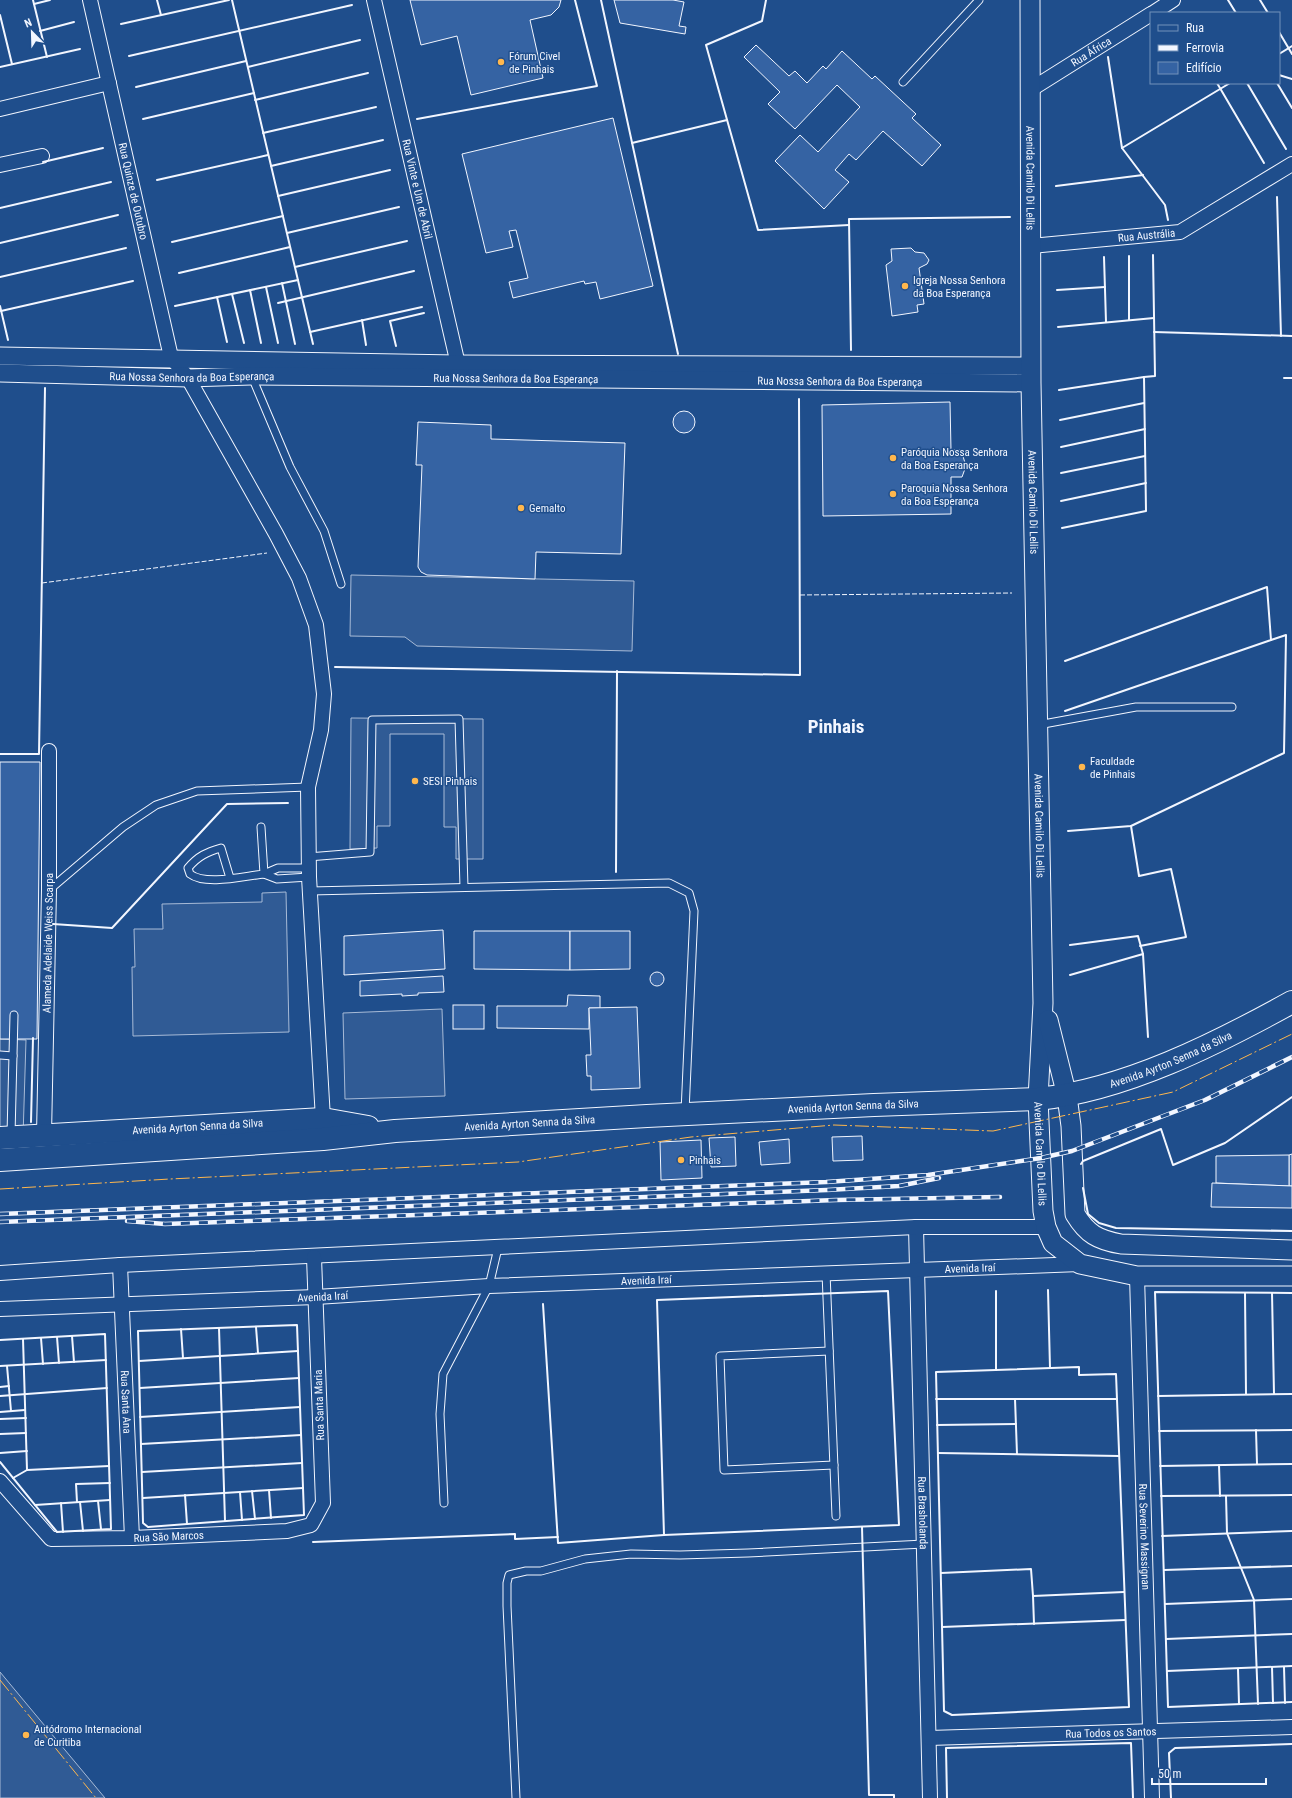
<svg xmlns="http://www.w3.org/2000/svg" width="1292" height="1798" viewBox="0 0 1292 1798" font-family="'Roboto Condensed',sans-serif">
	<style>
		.built { fill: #305b95; stroke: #a8bbd7 }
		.building { fill: #3563a3; stroke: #f2f6ff }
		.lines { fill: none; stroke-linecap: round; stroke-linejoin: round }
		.service-casing { stroke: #f2f6ff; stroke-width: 9 }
		.minor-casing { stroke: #f2f6ff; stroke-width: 16 }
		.tertiary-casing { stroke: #f2f6ff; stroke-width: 19 }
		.secondary-casing { stroke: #f2f6ff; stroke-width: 21 }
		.primary-casing { stroke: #f2f6ff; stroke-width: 24 }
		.service { stroke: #1f4e8c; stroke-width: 7 }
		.minor { stroke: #1f4e8c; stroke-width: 14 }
		.tertiary { stroke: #1f4e8c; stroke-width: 17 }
		.secondary { stroke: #1f4e8c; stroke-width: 19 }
		.primary { stroke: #1f4e8c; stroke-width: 22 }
		.rail-casing { stroke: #f2f6ff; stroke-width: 4.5 }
		.rail { stroke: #1f4e8c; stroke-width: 3; stroke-dasharray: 9; stroke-linecap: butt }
		.fence { stroke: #f2f6ff; stroke-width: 1; stroke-dasharray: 5 2; stroke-linecap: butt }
		.wall { stroke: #f2f6ff; stroke-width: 2 }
		.power { stroke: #ffb74d; stroke-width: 1; stroke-dasharray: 14 3 2 3; stroke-linecap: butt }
		.poi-dot { fill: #ffb74d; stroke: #1f4e8c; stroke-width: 1.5 }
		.labels { text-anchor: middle; stroke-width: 3; stroke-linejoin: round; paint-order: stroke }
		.street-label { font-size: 11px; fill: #f2f6ff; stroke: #1f4e8c }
		.poi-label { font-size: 11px; fill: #f2f6ff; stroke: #1f4e8c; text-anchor: start }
		.town-label { font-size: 19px; font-weight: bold; fill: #f2f6ff; stroke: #1f4e8c }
	</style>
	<rect width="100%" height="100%" fill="#1f4e8c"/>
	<g class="built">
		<polygon points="351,575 634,581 632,651 417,646 405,637 350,636"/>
		<polygon points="351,718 483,719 483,859 456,859 456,827 444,827 444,734 390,734 390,826 377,826 377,848 350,849"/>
		<polygon points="286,892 289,1032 133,1036 132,967 135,967 134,929 163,929 162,904 262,902 262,893"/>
		<polygon points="442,1009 445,1096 345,1099 343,1013"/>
		<polygon points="0,1039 26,1040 23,1137 0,1137"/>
		<polygon points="0,1672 105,1798 0,1798"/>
	</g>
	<g class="building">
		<polygon points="410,0 561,0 559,7 551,15 530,20 543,78 471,95 457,36 421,45"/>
		<polygon points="614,0 673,0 684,2 679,26 686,27 685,34 620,23"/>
		<polygon points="756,45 789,76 795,71 807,83 823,66 826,69 842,51 872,79 875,76 916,114 912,118 941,145 922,166 883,131 856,160 849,154 835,170 849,182 824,209 775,161 800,135 818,152 860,107 837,85 795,129 768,104 780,92 744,57"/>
		<polygon points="613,118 653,286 600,299 596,282 585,284 584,281 513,298 509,282 528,278 516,230 509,231 513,247 486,253 462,154"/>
		<polygon points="911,248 915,252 924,253 929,260 927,264 919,268 924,304 917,305 918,312 892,316 886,265 892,261 891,249"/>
		<polygon points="950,402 951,450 961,450 966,466 962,477 951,477 951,514 823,516 822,405"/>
		<circle cx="684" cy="422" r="11"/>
		<polygon points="418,422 491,425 491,439 625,443 621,554 536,552 535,579 427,575 421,572 418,567 422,465 416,465"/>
		<polygon points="0,762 40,762 37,1039 0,1039"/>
		<polygon points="443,930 445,969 344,975 344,936"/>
		<polygon points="474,931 570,931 570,970 474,969"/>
		<polygon points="570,931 630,931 630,969 570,970"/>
		<circle cx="657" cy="979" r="7"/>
		<polygon points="443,976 444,992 418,993 418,995 402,996 402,994 360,996 360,981"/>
		<polygon points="568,995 600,996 600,1008 589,1008 589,1029 497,1028 497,1006 567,1006"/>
		<rect x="453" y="1005" width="31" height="24"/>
		<polygon points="637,1007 640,1088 591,1090 591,1076 587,1076 586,1055 591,1055 589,1008"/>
		<polygon points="862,1136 863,1160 833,1161 832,1137"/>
		<polygon points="735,1137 736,1166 711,1167 709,1138"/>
		<polygon points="789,1139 790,1163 761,1165 759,1142"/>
		<polygon points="701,1140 702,1178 661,1180 660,1142"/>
		<polygon points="1292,1154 1292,1186 1289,1186 1289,1155"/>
		<polygon points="1289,1155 1289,1186 1216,1183 1216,1156"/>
		<polygon points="1212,1183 1292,1186 1292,1208 1211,1207"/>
	</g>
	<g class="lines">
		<g class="service-casing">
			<g id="service">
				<polyline points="903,82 979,0"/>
				<polyline points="252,377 290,467 324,531 341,584"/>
				<polyline points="1038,725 1136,707 1232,707"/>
				<polyline points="308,857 370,852 372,720 459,719 464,887"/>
				<polyline points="309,877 277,879 264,874 278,868 309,868"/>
				<path d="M230,878L221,848C207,852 198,856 188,868L190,874C206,886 244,876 264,874L261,827"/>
				<polyline points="49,890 123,827 156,805 197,791 308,787"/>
				<polyline points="310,891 669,883 689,893 694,911 685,1112"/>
				<polyline points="0,1055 13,1056"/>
				<polyline points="11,1135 14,1015"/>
				<polyline points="826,1273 836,1516"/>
				<polyline points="829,1351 720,1356 724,1470 834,1465"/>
				<polyline points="444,1503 440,1414 443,1374 489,1286 498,1248"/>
				<polyline points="516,1798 507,1606 507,1583 509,1575 526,1571 541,1571 585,1559 631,1554 680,1555 748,1553 924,1544"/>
			</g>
		</g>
		<g class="minor-casing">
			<g id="minor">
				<path id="s1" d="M90,0L171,357L188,378L276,534L299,578L316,625L324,694L321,730L308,787L309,877L323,1119"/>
				<path id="s2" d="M374,0L460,373"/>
				<polyline points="1153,13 1173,0"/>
				<path id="s3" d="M1030,90L1151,14"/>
				<polyline points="0,109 109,83"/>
				<polyline points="0,165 42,156"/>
				<path id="s4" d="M1031,246L1180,232L1292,164"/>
				<path id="s5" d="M44,1135L49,890V751"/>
				<path id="s6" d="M916,1227L930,1798"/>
				<path id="s7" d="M120,1265L132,1538"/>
				<polyline points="0,1273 120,1265 916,1227 1046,1227"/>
				<path id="s8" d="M1137,1276L1152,1798"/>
				<path id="s9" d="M0,1309L316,1297L489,1286L1080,1264"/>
				<path id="s10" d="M0,1481L51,1539L132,1538L287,1531L311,1525L323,1503L314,1257"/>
				<path id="s11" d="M929,1738L1292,1727"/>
			</g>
		</g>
		<g class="tertiary-casing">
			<g id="tertiary">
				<polyline points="0,356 457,364 1031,366"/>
				<path id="s12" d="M0,373L188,378L251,376L1031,383"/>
			</g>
		</g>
		<g class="secondary-casing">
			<g id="secondary">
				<path id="s13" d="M1030,0L1031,383L1043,1003L1038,1099L1043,1211L1046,1227L1053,1243L1080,1264L1137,1276H1292"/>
				<path d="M1048,1020L1067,1096L1071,1126L1075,1214C1087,1234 1098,1240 1121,1244L1292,1250"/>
			</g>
		</g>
		<g class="primary-casing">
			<g id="primary">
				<path id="s14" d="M0,1138L323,1119L368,1127"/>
				<path id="s15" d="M0,1160L323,1139L395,1131L647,1116L874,1105L1038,1099C1125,1090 1216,1044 1292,1002"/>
			</g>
		</g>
		<use href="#service" class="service"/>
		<use href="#minor" class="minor"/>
		<use href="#tertiary" class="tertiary"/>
		<use href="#secondary" class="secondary"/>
		<use href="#primary" class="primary"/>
		<g class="rail-casing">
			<g id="rail">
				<polyline points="0,1214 826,1182 928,1175 1041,1158 1072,1151 1205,1100 1292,1057"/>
				<polyline points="127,1221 165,1224 836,1200 1000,1197"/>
				<polyline points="0,1222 827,1190 899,1186 939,1178"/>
			</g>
		</g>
		<use href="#rail" class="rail"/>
		<g class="fence">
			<polyline points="42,583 267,553"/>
			<polyline points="800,595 1012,593"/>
		</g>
		<g class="wall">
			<polyline points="33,0 47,57"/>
			<polyline points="157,0 161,15"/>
			<polyline points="232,0 313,344"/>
			<polyline points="601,0 678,354"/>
			<polyline points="766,0 762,21 706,45 758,230 849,225"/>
			<polyline points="1228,0 1236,13"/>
			<polyline points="1260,0 1268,13"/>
			<polyline points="34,4 50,0"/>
			<polyline points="0,15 12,64"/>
			<polyline points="121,24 229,0"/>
			<polyline points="40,31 74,22"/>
			<polyline points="1279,32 1292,54"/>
			<polyline points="1279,54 1292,46"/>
			<polyline points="129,56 352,5"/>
			<polyline points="1108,57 1122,148 1165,205 1168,220"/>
			<polyline points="0,67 80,49"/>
			<polyline points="248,67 360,40"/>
			<polyline points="1279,75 1292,79"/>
			<polyline points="1217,83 1264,163"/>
			<polyline points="1247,83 1286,149"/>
			<polyline points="1277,83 1292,108"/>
			<polyline points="136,87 246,61"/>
			<polyline points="255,100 368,73"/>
			<polyline points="143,119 254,93"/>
			<polyline points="417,119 597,86 575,0"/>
			<polyline points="263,133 376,107"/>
			<polyline points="632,143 727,120"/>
			<polyline points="1122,148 1230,83"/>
			<polyline points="43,162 103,148"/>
			<polyline points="271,166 383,140"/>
			<polyline points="157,180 268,155"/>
			<polyline points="1056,186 1143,175"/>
			<polyline points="278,196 390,170"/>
			<polyline points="1277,197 1281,336"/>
			<polyline points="0,208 111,182"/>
			<polyline points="287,233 399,207"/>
			<polyline points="172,242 283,216"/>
			<polyline points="0,243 118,215"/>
			<polyline points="1104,257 1106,322"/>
			<polyline points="295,267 407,241"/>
			<polyline points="179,273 290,247"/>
			<polyline points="0,277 126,248"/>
			<polyline points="282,283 295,344"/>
			<polyline points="266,287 278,343"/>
			<polyline points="250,290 261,343"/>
			<polyline points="1057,290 1105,287"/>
			<polyline points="232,294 244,343"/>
			<polyline points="217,297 227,342"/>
			<polyline points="278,303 414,271"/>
			<polyline points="0,306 8,340"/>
			<polyline points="175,306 298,280"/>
			<polyline points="1,311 133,281"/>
			<polyline points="362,320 366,345"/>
			<polyline points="1129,320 1129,256"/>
			<polyline points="1058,327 1154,318"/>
			<polyline points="310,332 422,307"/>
			<polyline points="1154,332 1292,336"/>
			<polyline points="396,346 390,321 424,313"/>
			<polyline points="851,350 849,219 1010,217"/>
			<polyline points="1284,378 1292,378"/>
			<polyline points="1059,390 1144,377"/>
			<polyline points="1060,420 1144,403"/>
			<polyline points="1061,447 1145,429"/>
			<polyline points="1061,473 1145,456"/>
			<polyline points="1061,501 1146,483"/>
			<polyline points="1062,528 1146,511 1144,377 1155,376 1153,255"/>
			<polyline points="1065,661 1267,587 1271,640 1065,711"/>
			<polyline points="335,667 800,675 799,399"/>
			<polyline points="0,754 39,754 45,388"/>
			<polyline points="1131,826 1139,876 1171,869 1186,937 1140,946"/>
			<polyline points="1068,831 1131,826 1284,753 1286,635 1271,640"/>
			<polyline points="616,872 617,671"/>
			<polyline points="53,924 112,928 227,804 288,803"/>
			<polyline points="1070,945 1138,936 1143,954"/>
			<polyline points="1070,975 1143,954 1148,1037"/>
			<polyline points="31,1122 33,1038"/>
			<polyline points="1081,1164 1083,1161 1161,1129 1173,1165 1225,1143 1292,1097"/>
			<polyline points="1083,1188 1088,1214 1099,1223 1116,1228 1292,1231"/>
			<polyline points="1048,1290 1050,1368"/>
			<polygon points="888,1291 899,1525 664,1535 657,1300"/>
			<polyline points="996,1291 996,1370"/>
			<polyline points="1245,1293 1246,1394"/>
			<polyline points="1272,1293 1274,1394"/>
			<polyline points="1292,1293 1155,1292 1168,1707 1292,1702"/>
			<polyline points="543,1304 558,1543 664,1535"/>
			<polygon points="297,1325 304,1515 148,1527 143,1523 138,1331"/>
			<polyline points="256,1327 258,1353"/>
			<polyline points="219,1328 225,1521"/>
			<polyline points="181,1329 183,1358"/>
			<polyline points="72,1336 74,1362"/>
			<polyline points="57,1337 59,1363"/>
			<polyline points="41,1338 43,1364"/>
			<polyline points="23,1339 27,1470"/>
			<polyline points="0,1340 105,1334 111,1529 57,1532 0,1462"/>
			<polyline points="139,1361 298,1351"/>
			<polyline points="0,1366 106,1360"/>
			<polyline points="7,1366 11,1411"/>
			<polygon points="1079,1367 1079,1375 1116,1374 1129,1707 952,1715 944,1711 936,1372"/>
			<polyline points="0,1387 9,1386"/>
			<polyline points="140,1388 299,1378"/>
			<polyline points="0,1396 107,1388"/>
			<polyline points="1158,1396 1292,1394"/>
			<polyline points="936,1399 1117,1399"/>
			<polyline points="1015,1399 1017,1454"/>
			<polyline points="0,1412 25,1410"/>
			<polyline points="140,1417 300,1407"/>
			<polyline points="0,1419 26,1418"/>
			<polyline points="937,1425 1016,1424"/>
			<polyline points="1256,1430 1257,1464"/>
			<polyline points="1159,1431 1292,1430"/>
			<polyline points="0,1434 26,1433"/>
			<polyline points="141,1444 301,1435"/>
			<polyline points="0,1453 27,1451"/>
			<polyline points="938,1453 1119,1456"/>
			<polyline points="1219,1465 1220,1496"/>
			<polyline points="1160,1466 1292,1464"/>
			<polyline points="142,1472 302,1463"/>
			<polyline points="13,1478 27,1470 109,1466"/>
			<polyline points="269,1490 271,1518"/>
			<polyline points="252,1491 255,1519"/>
			<polyline points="240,1492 242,1520"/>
			<polyline points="185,1495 187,1524"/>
			<polyline points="1161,1496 1292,1495"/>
			<polyline points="1226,1496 1227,1533 1254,1600 1258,1704"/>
			<polyline points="143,1498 303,1488"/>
			<polyline points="98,1501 101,1529"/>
			<polyline points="77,1502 76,1484 110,1483"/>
			<polyline points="80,1502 83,1531"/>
			<polyline points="61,1503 63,1532"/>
			<polyline points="35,1505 110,1500"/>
			<polyline points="862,1527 869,1795 894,1795 894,1798"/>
			<polyline points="1162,1536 1292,1531"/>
			<polyline points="313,1542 515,1534 515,1539 558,1537"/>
			<polyline points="1164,1570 1292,1566"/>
			<polyline points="941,1573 1031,1569 1033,1596 1124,1592"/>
			<polyline points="1033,1596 1034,1624"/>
			<polyline points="1165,1604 1292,1599"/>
			<polyline points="942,1627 1125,1620"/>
			<polyline points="1166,1639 1292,1634"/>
			<polyline points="1272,1667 1273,1703"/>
			<polyline points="1284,1667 1285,1703"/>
			<polyline points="1238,1669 1239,1704"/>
			<polyline points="1167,1671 1292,1666"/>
			<polyline points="947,1798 946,1748 1131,1743 1133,1798"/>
			<polyline points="1171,1798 1169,1753 1175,1748 1292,1744"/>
		</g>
		<g class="power">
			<polyline points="0,1189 170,1179 518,1162 691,1137 834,1125 993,1131 1173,1092 1292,1034"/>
			<polyline points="0,1680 96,1798"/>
		</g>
	</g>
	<g class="poi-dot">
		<circle cx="501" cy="62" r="4"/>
		<circle cx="905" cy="286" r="4"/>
		<circle cx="893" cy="458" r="4"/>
		<circle cx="893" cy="494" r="4"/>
		<circle cx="521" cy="508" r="4"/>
		<circle cx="1082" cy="767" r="4"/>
		<circle cx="415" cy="781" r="4"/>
		<circle cx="681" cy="1160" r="4"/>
		<circle cx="26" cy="1735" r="4"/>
	</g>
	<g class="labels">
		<g class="street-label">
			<text dy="4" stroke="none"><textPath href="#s3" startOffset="72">Rua África</textPath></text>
			<text dy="4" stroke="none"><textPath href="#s13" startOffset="178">Avenida Camilo Di Lellis</textPath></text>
			<text dy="4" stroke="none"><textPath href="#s2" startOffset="194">Rua Vinte e Um de Abril</textPath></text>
			<text dy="4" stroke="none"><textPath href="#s1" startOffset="196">Rua Quinze de Outubro</textPath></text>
			<text dy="4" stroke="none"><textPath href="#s4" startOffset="116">Rua Austrália</textPath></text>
			<text dy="4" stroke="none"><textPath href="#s12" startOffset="192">Rua Nossa Senhora da Boa Esperança</textPath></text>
			<text dy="4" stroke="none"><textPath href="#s12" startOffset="516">Rua Nossa Senhora da Boa Esperança</textPath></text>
			<text dy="4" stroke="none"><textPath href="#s12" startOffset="840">Rua Nossa Senhora da Boa Esperança</textPath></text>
			<text dy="4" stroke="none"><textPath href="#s13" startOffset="502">Avenida Camilo Di Lellis</textPath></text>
			<text dy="4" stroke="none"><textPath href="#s13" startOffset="826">Avenida Camilo Di Lellis</textPath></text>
			<text dy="4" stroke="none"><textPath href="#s5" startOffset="192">Alameda Adelaide Weiss Scarpa</textPath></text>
			<text dy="4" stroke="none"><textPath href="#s15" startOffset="1179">Avenida Ayrton Senna da Silva</textPath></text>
			<text dy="4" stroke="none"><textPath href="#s15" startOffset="855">Avenida Ayrton Senna da Silva</textPath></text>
			<text dy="4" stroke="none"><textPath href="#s15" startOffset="531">Avenida Ayrton Senna da Silva</textPath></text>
			<text dy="4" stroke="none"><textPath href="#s14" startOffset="198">Avenida Ayrton Senna da Silva</textPath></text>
			<text dy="4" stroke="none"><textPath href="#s13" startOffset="1154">Avenida Camilo Di Lellis</textPath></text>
			<text dy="4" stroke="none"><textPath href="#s9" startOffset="971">Avenida Iraí</textPath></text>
			<text dy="4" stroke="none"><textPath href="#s9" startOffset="647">Avenida Iraí</textPath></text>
			<text dy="4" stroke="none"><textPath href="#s9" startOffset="323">Avenida Iraí</textPath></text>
			<text dy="4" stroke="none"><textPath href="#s7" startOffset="137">Rua Santa Ana</textPath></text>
			<text transform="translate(319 1405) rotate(-92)" y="4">Rua Santa Maria</text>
			<text dy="4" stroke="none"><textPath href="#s6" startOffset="286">Rua Brasholanda</textPath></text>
			<text dy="4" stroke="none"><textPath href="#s10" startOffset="195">Rua São Marcos</textPath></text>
			<text dy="4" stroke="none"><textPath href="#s8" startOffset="261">Rua Severino Massignan</textPath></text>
			<text dy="4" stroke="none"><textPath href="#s11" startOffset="182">Rua Todos os Santos</textPath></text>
		</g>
		<g class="poi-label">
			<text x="509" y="60">Fórum Civel<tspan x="509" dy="13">de Pinhais</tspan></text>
			<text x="913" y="284">Igreja Nossa Senhora<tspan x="913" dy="13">da Boa Esperança</tspan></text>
			<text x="901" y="456">Paróquia Nossa Senhora<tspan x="901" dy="13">da Boa Esperança</tspan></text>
			<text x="901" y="492">Paroquia Nossa Senhora<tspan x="901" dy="13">da Boa Esperança</tspan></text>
			<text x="529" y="512">Gemalto</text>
			<text x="1090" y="765">Faculdade<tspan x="1090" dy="13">de Pinhais</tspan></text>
			<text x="423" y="785">SESI Pinhais</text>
			<text x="689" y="1164">Pinhais</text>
			<text x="34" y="1733">Autódromo Internacional<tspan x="34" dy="13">de Curitiba</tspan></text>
		</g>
		<g class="town-label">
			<text x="836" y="733">Pinhais</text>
		</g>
	</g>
	<rect x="1150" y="12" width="130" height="72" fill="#1f4e8c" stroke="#7391ba"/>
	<rect x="1158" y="25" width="20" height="6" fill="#1f4e8c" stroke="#7391ba"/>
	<text x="1186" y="32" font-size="12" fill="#f2f6ff">Rua</text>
	<rect x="1158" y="45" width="20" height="6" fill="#f2f6ff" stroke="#7391ba"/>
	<text x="1186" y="52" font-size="12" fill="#f2f6ff">Ferrovia</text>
	<rect x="1158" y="62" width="20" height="12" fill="#3563a3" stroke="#7391ba"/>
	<text x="1186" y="72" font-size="12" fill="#f2f6ff">Edifício</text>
	<g transform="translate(32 32) rotate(337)" stroke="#1f4e8c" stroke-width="3" paint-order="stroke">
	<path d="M0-3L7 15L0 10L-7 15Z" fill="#f2f6ff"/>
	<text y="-6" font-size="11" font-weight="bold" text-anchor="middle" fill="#f2f6ff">N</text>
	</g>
	<path d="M1152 1778v6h114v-6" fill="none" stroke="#f2f6ff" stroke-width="2"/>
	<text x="1158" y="1778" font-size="12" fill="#f2f6ff" stroke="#1f4e8c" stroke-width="3" paint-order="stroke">50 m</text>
</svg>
